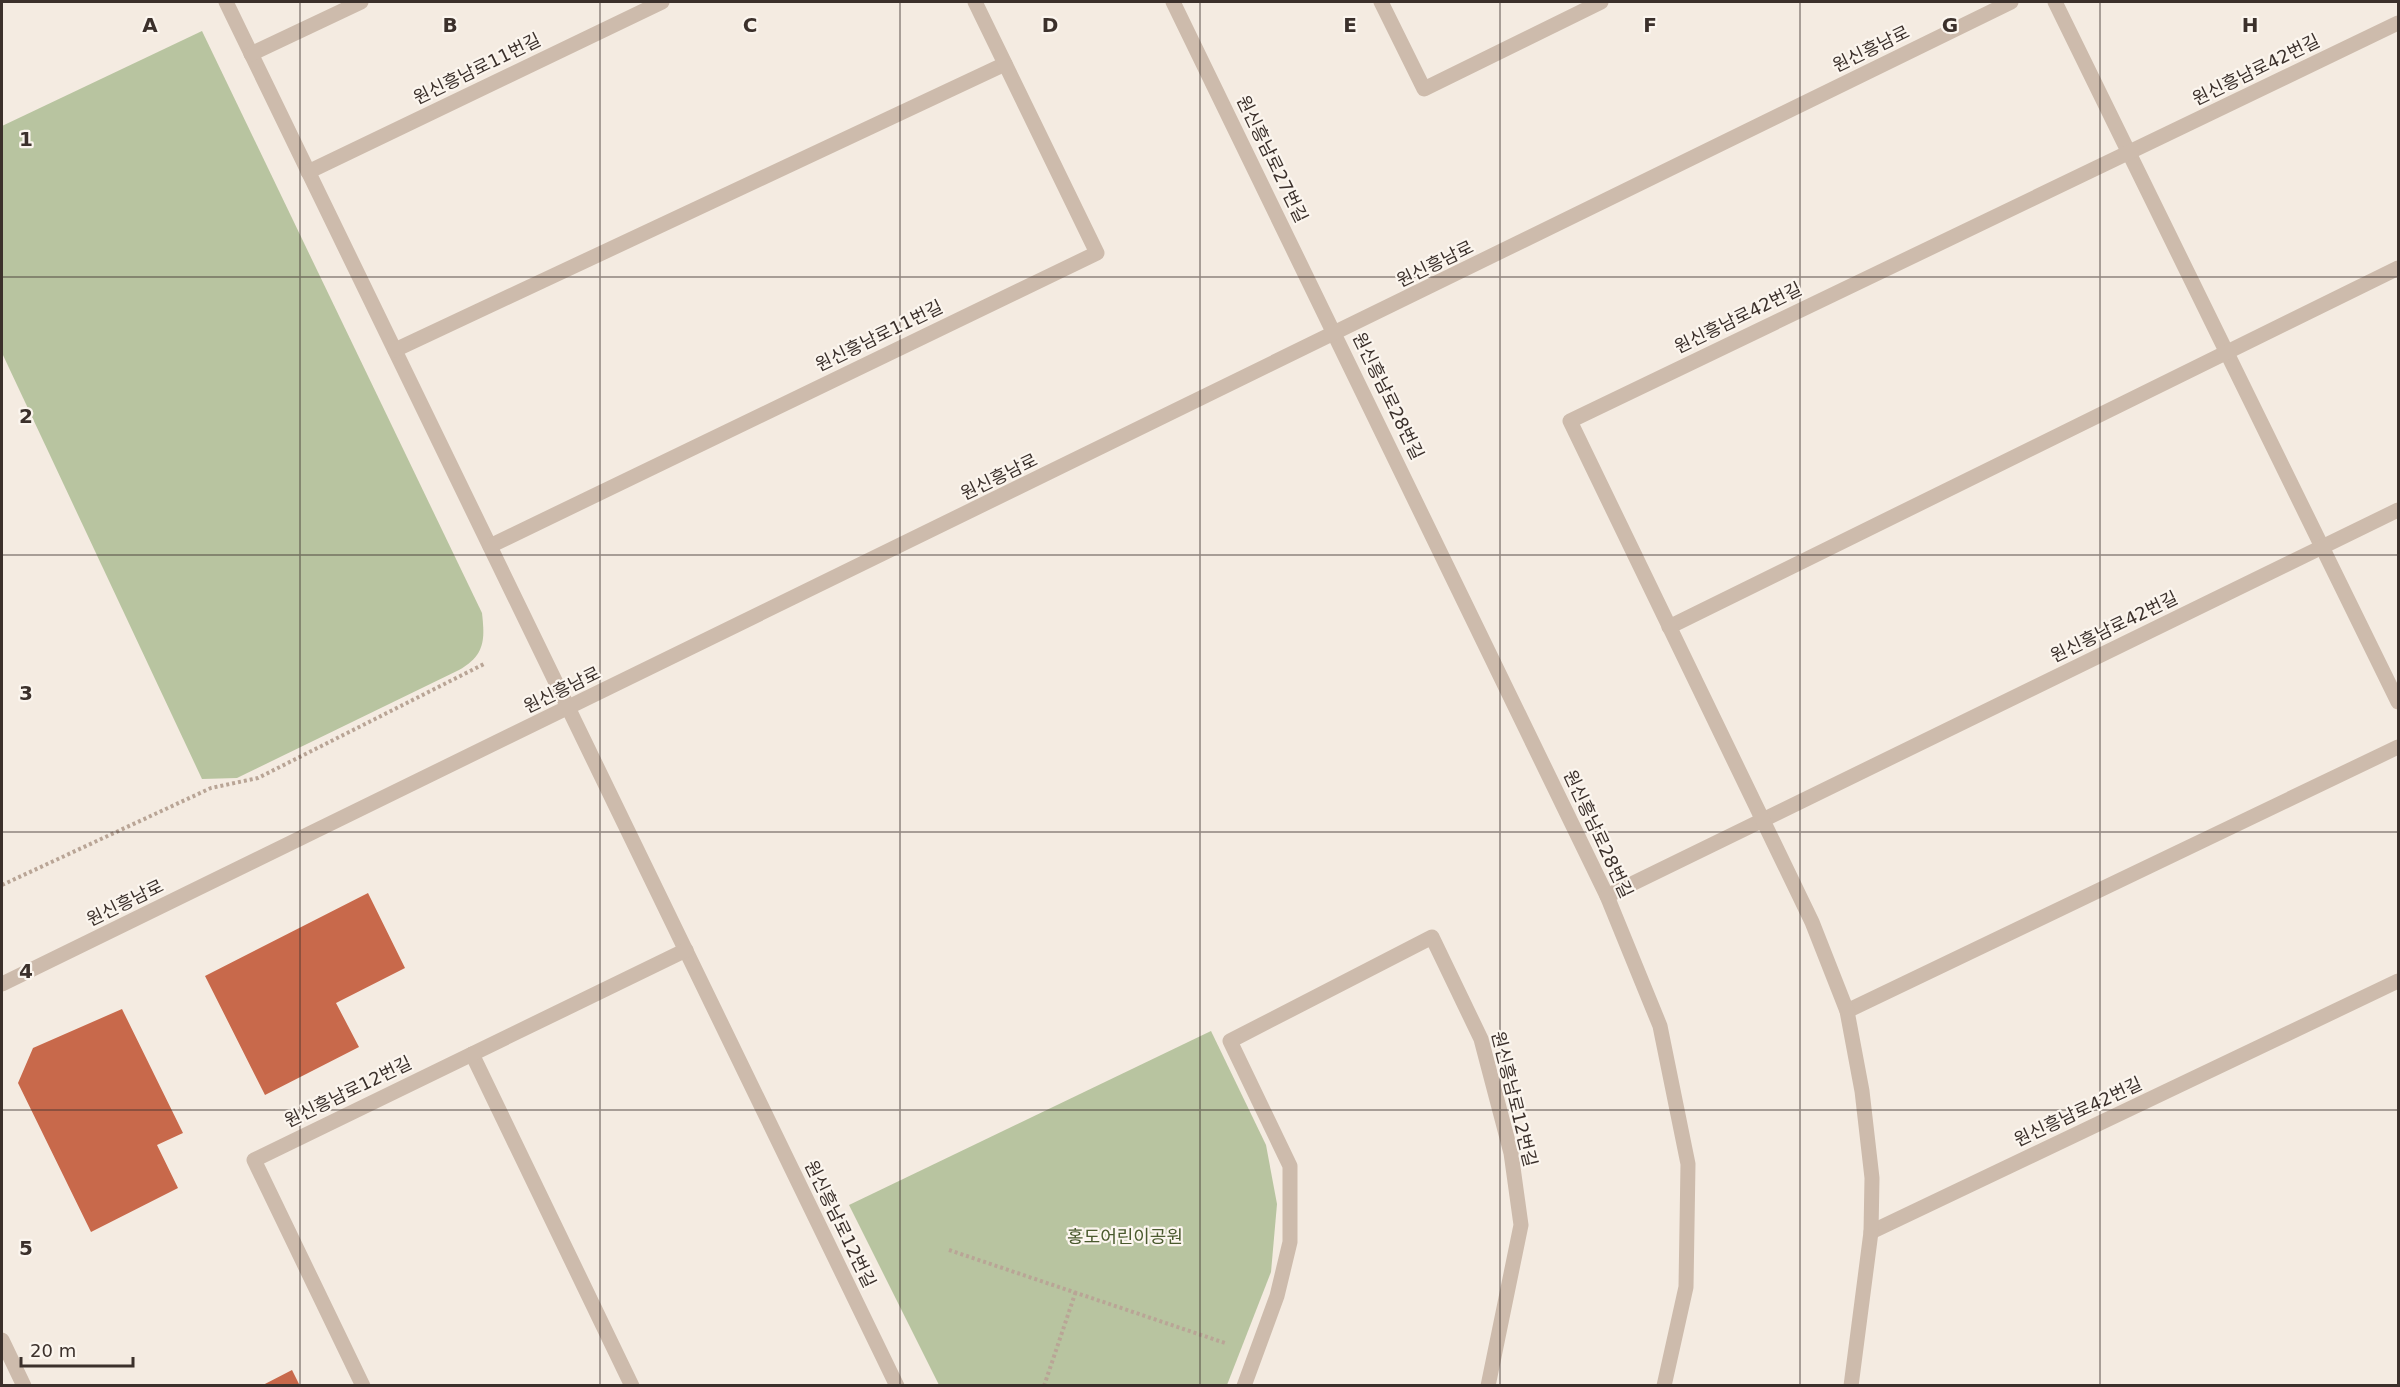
<svg xmlns="http://www.w3.org/2000/svg" width="2400" height="1387" viewBox="0 0 2400 1387" font-family="'DejaVu Sans','Noto Sans KR',sans-serif">
	<style>
		.green { fill: #b8c4a0 }
		.building { fill: #c8694b }
		.lines { fill: none; stroke-linecap: round; stroke-linejoin: round }
		.path { stroke: #b9a596; stroke-width: 4; stroke-dasharray: 3 3; stroke-linecap: butt }
		.minor { stroke: #cdbbac; stroke-width: 15 }
		.tertiary { stroke: #cdbbac; stroke-width: 15 }
		.grid { fill: none; stroke: #3b302b; stroke-width: 1.5; stroke-opacity: 0.55 }
		.labels { text-anchor: middle; stroke-width: 4.5; stroke-linejoin: round; paint-order: stroke }
		.street-label { font-size: 18px; fill: #3b302b; stroke: #fbf5ee }
		.park-label { font-size: 18px; fill: #4a5a2e; stroke: #fbf5ee }
		.grid-label { font-size: 20px; text-anchor: middle; font-weight: bold; fill: #3b302b; stroke: #fbf5ee; stroke-width: 4.5; stroke-linejoin: round; paint-order: stroke }
	</style>
	<rect width="100%" height="100%" fill="#f4ebe1"/>
	<g class="green">
		<path d="M202,31L482,613C485,640 485,655 459,670L237,778L202,779L2,353V126Z"/>
		<polygon points="1211,1031 1266,1145 1277,1204 1271,1272 1227,1385 939,1385 849,1205"/>
	</g>
	<g class="building">
		<polygon points="368,893 405,968 336,1003 359,1047 265,1095 205,976"/>
		<polygon points="122,1009 183,1133 157,1145 178,1188 91,1232 18,1083 33,1048"/>
		<polygon points="292,1370 300,1386 261,1386"/>
	</g>
	<g class="lines">
		<g class="path">
			<polyline points="2,885 211,788 258,778 484,664"/>
			<polyline points="949,1250 1225,1343"/>
			<polyline points="1044,1386 1076,1291"/>
		</g>
		<g class="minor">
			<polyline points="226,2 897,1386"/>
			<polyline points="1173,2 1607,896 1660,1026 1688,1164 1686,1287 1664,1386"/>
			<polyline points="1381,2 1424,89 1601,2"/>
			<polyline points="2055,2 2398,702"/>
			<polyline points="251,54 361,2"/>
			<polyline points="308,172 662,2"/>
			<polyline points="395,350 1005,64"/>
			<polyline points="490,546 1097,253 975,2"/>
			<polyline points="1669,627 2398,268"/>
			<polyline points="1607,896 2398,510"/>
			<polyline points="1847,1011 2398,747"/>
			<polyline points="472,1054 632,1386"/>
			<polyline points="1871,1232 2398,981"/>
			<polyline points="363,1386 254,1160 686,950"/>
			<polyline points="1244,1386 1277,1296 1290,1242 1290,1166 1230,1041 1432,937 1481,1039 1511,1153 1521,1225 1488,1386"/>
			<polyline points="1851,1386 1871,1232 1872,1178 1862,1091 1847,1011 1812,922 1570,421 2398,23"/>
		</g>
		<g class="tertiary">
			<polyline points="2,984 2011,2"/>
			<polyline points="2,1340 24,1386"/>
		</g>
	</g>
	<path class="grid" d="M300,2V1386M600,2V1386M900,2V1386M1200,2V1386M1500,2V1386M1800,2V1386M2100,2V1386M2,277H2398M2,555H2398M2,832H2398M2,1110H2398"/>
	<g class="labels">
		<g class="street-label">
			<text transform="translate(1871 49) rotate(-26)" y="6">원신흥남로</text>
			<text transform="translate(477 69) rotate(-26)" y="6">원신흥남로11번길</text>
			<text transform="translate(2256 70) rotate(-26)" y="6">원신흥남로42번길</text>
			<text transform="translate(1272 159) rotate(64)" y="6">원신흥남로27번길</text>
			<text transform="translate(1435 264) rotate(-26)" y="6">원신흥남로</text>
			<text transform="translate(1738 318) rotate(-26)" y="6">원신흥남로42번길</text>
			<text transform="translate(879 336) rotate(-26)" y="6">원신흥남로11번길</text>
			<text transform="translate(1388 396) rotate(64)" y="6">원신흥남로28번길</text>
			<text transform="translate(999 477) rotate(-26)" y="6">원신흥남로</text>
			<text transform="translate(2114 627) rotate(-26)" y="6">원신흥남로42번길</text>
			<text transform="translate(562 690) rotate(-26)" y="6">원신흥남로</text>
			<text transform="translate(1598 834) rotate(65)" y="6">원신흥남로28번길</text>
			<text transform="translate(125 903) rotate(-26)" y="6">원신흥남로</text>
			<text transform="translate(348 1092) rotate(-26)" y="6">원신흥남로12번길</text>
			<text transform="translate(1514 1099) rotate(76)" y="6">원신흥남로12번길</text>
			<text transform="translate(2078 1112) rotate(-25)" y="6">원신흥남로42번길</text>
			<text transform="translate(840 1224) rotate(64)" y="6">원신흥남로12번길</text>
		</g>
		<g class="park-label">
			<text x="1125" y="1243">홍도어린이공원</text>
		</g>
	</g>
	<g class="grid-label">
		<text x="150" y="32">A</text>
		<text x="450" y="32">B</text>
		<text x="750" y="32">C</text>
		<text x="1050" y="32">D</text>
		<text x="1350" y="32">E</text>
		<text x="1650" y="32">F</text>
		<text x="1950" y="32">G</text>
		<text x="2250" y="32">H</text>
		<text x="26" y="146">1</text>
		<text x="26" y="423">2</text>
		<text x="26" y="700">3</text>
		<text x="26" y="978">4</text>
		<text x="26" y="1255">5</text>
	</g>
	<rect width="2400" height="1387" fill="none" stroke="#3b302b" stroke-width="6"/>
	<path d="M21 1357v9h112v-9" fill="none" stroke="#3b302b" stroke-width="3"/>
	<text x="30" y="1357" font-size="18" fill="#3b302b" stroke="#fbf5ee" stroke-width="4.5" paint-order="stroke">20 m</text>
</svg>
